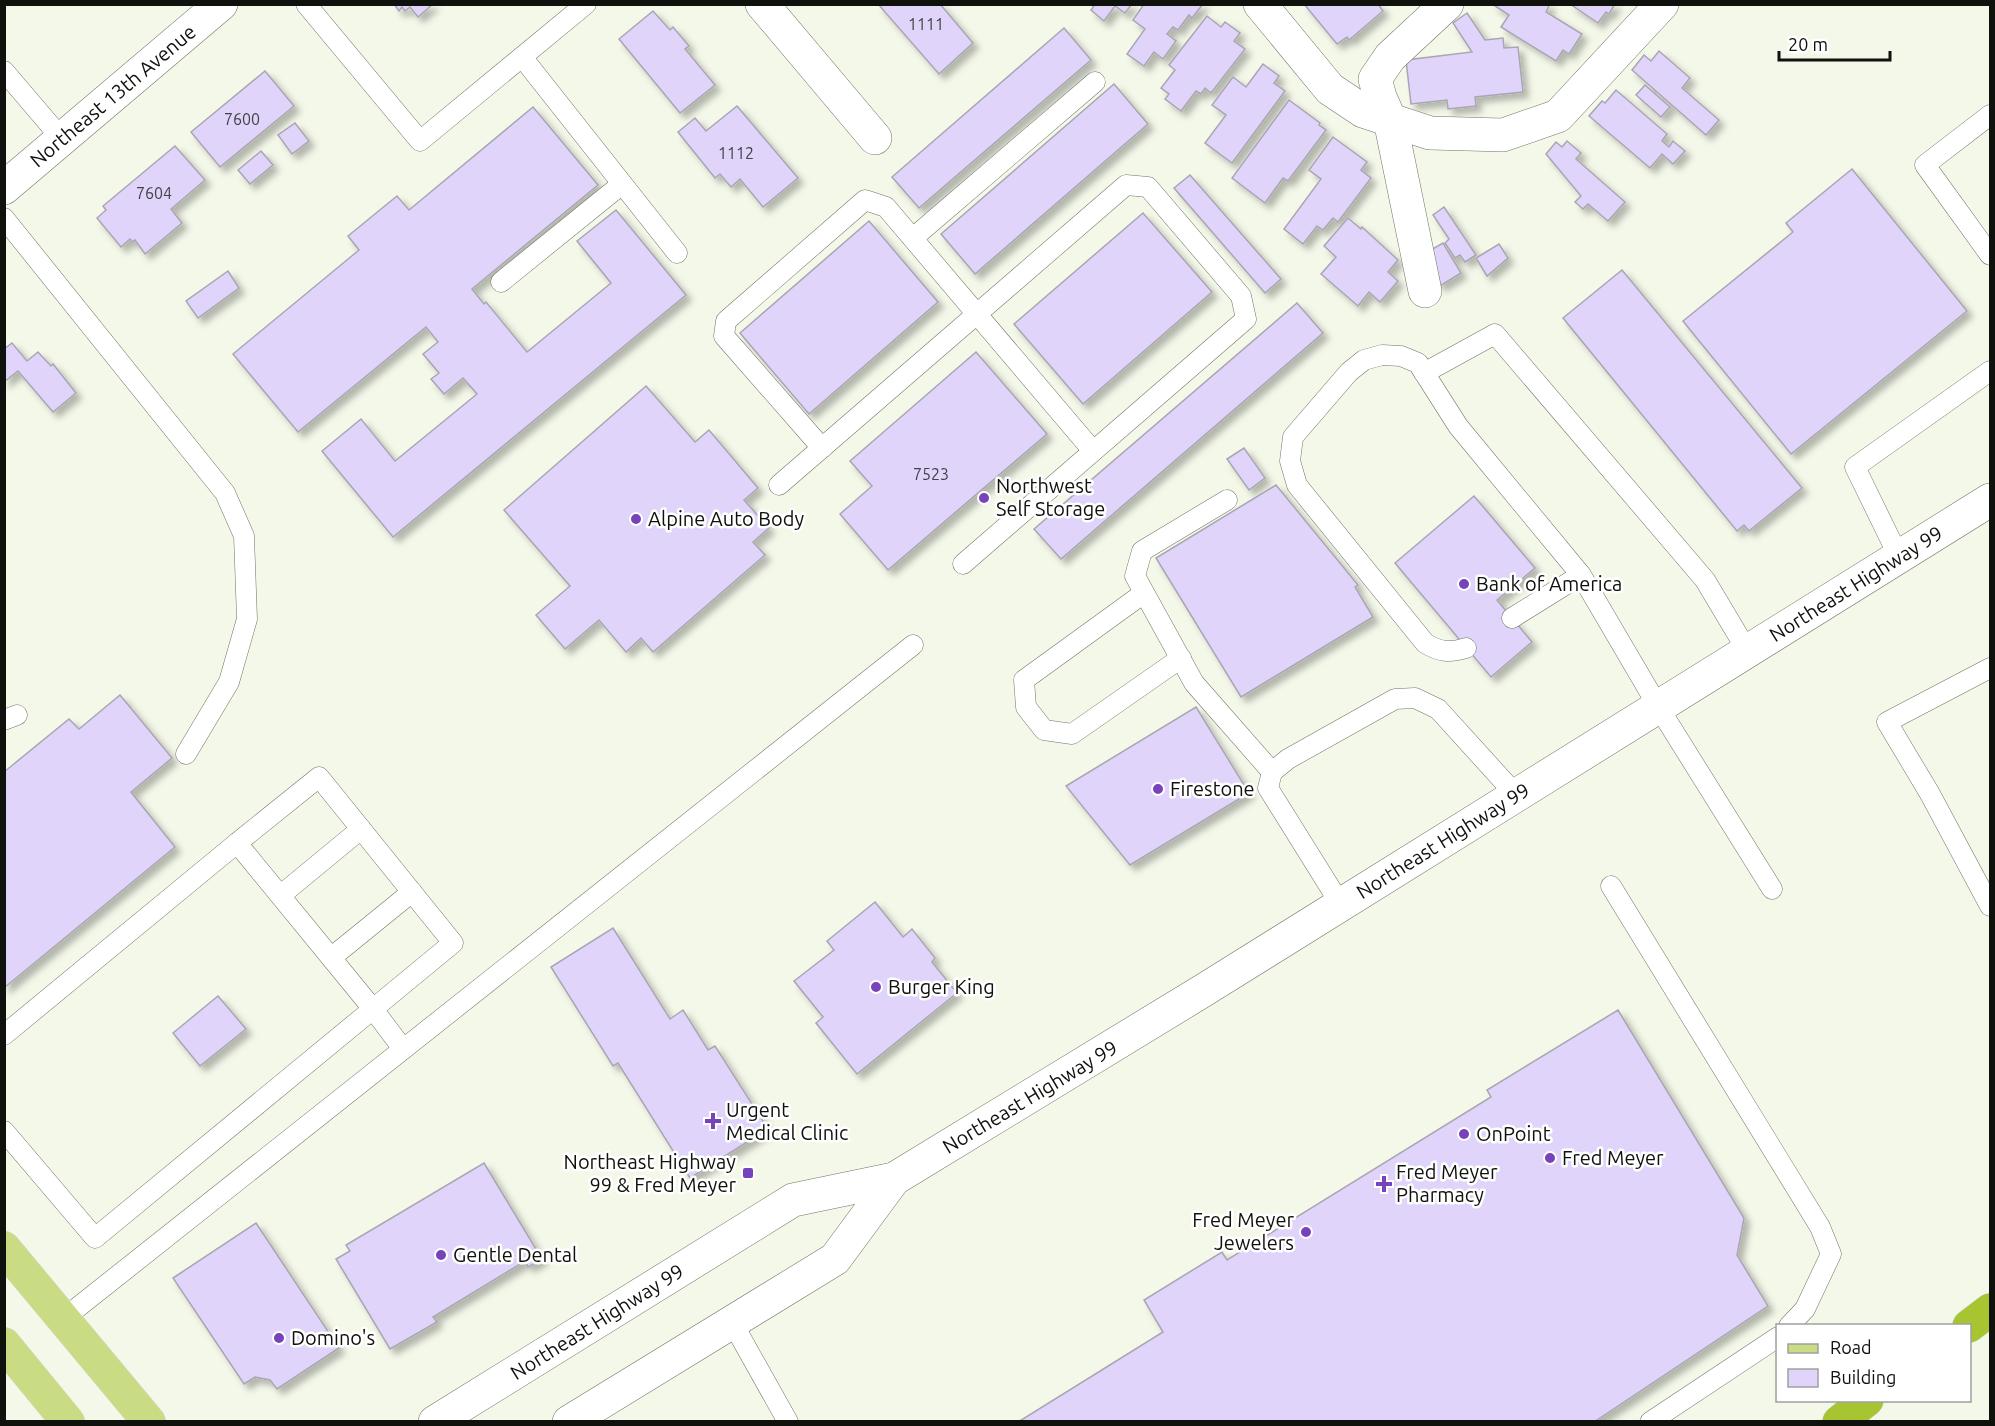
<svg xmlns="http://www.w3.org/2000/svg" width="1995" height="1426" viewBox="0 0 1995 1426" font-family="Ubuntu,sans-serif">
	<style>
		.building { fill: #e0d4fa; stroke: #a9a5b2; stroke-width: 1.5; filter: url(#shadow) }
		.lines { fill: none; stroke-linecap: round; stroke-linejoin: round }
		.service-casing { stroke: #717568; stroke-width: 21 }
		.minor-casing { stroke: #717568; stroke-width: 34 }
		.tertiary-casing { stroke: #717568; stroke-width: 34 }
		.secondary-casing { stroke: #717568; stroke-width: 34 }
		.primary-casing { stroke: #d9d9d8; stroke-width: 34 }
		.motorway-casing { stroke: #d9d9d8; stroke-width: 34 }
		.service { stroke: #fff; stroke-width: 20 }
		.minor { stroke: #fff; stroke-width: 33 }
		.tertiary { stroke: #fff; stroke-width: 33 }
		.secondary { stroke: #fff; stroke-width: 33 }
		.primary { stroke: #cadc83; stroke-width: 33 }
		.motorway { stroke: #a6c530; stroke-width: 33 }
		.poi-dot { fill: #7643ba; stroke: #fff; stroke-width: 2 }
		.labels { text-anchor: middle; stroke-width: 5; stroke-linejoin: round; paint-order: stroke }
		.number-label { font-size: 16px; fill: #434248 }
		.street-label { font-size: 20px; fill: #0f110c; stroke: #fff }
		.poi-label { font-size: 20px; fill: #0f110c; stroke: #fff; text-anchor: start }
	</style>
	<defs>
		<filter id="shadow"><feDropShadow dx="5.5" dy="5.5" stdDeviation="3" flood-color="#0004"/></filter>
	</defs>
	<rect width="100%" height="100%" fill="#f4f8e9"/>
	<g class="building">
		<polygon points="394,4 433,4 418,17 410,7 405,11 402,7 399,11"/>
		<polygon points="878,4 940,4 973,43 939,74"/>
		<polygon points="1095,4 1132,4 1125,13 1115,6 1104,21 1091,10"/>
		<polygon points="1144,4 1203,4 1192,18 1189,15 1178,30 1173,27 1167,34 1176,41 1163,59 1154,52 1144,66 1127,54 1145,29 1133,20"/>
		<polygon points="1304,4 1378,4 1383,11 1349,40 1347,37 1337,44"/>
		<polygon points="1492,4 1550,4 1546,12 1582,34 1569,54 1563,50 1556,61 1501,27 1509,15"/>
		<polygon points="1570,4 1615,4 1609,14 1606,12 1598,23"/>
		<polygon points="653,11 670,30 673,27 689,46 685,49 715,85 680,113 619,39"/>
		<polygon points="1467,13 1485,40 1503,38 1504,48 1518,47 1523,92 1475,97 1476,106 1448,109 1447,100 1411,104 1406,60 1472,52 1453,23"/>
		<polygon points="1207,16 1221,27 1225,22 1240,33 1234,41 1245,49 1211,93 1205,88 1201,94 1196,91 1181,111 1165,99 1169,94 1161,88 1175,70 1169,65"/>
		<polygon points="1064,28 1091,60 919,208 892,177"/>
		<polygon points="1659,51 1690,78 1682,88 1719,120 1706,135 1632,70 1644,55 1651,61"/>
		<polygon points="1263,64 1279,76 1274,83 1285,91 1232,163 1205,143 1226,115 1212,105 1233,77 1246,87"/>
		<polygon points="265,71 294,106 220,167 191,132"/>
		<polygon points="1114,84 1148,124 975,274 941,234"/>
		<polygon points="1645,85 1670,107 1661,117 1636,95"/>
		<polygon points="1616,90 1667,134 1662,141 1669,147 1673,141 1685,151 1673,164 1662,154 1650,168 1589,116 1602,101 1605,103"/>
		<polygon points="1289,100 1320,123 1319,125 1326,130 1288,181 1283,178 1265,203 1232,178"/>
		<polygon points="737,106 798,178 763,207 740,179 731,187 720,174 715,178 678,132 695,118 706,131"/>
		<polygon points="533,107 598,185 472,289 484,304 486,302 527,352 611,283 577,241 616,210 686,295 393,537 322,451 361,419 395,461 477,394 463,378 444,394 431,379 439,373 423,354 438,342 426,327 298,432 233,354 359,250 348,236 397,196 409,210"/>
		<polygon points="295,123 309,141 292,154 278,135"/>
		<polygon points="1333,137 1367,162 1361,170 1371,178 1338,222 1333,218 1323,230 1317,226 1303,244 1284,229 1321,179 1309,170"/>
		<polygon points="1567,141 1581,153 1576,159 1625,202 1608,221 1588,204 1583,209 1575,202 1581,196 1546,154 1556,142 1562,147"/>
		<polygon points="175,146 205,180 171,209 182,223 145,254 135,240 133,242 130,239 121,247 97,218 106,210 103,206"/>
		<polygon points="261,151 273,165 250,184 238,170"/>
		<polygon points="1852,169 1967,311 1791,454 1683,321 1793,232 1786,223"/>
		<polygon points="1190,175 1281,279 1265,293 1174,188"/>
		<polygon points="1444,207 1476,255 1465,262 1460,255 1455,258 1445,243 1449,239 1433,215"/>
		<polygon points="1143,213 1212,292 1083,404 1014,324"/>
		<polygon points="1348,218 1361,229 1362,227 1398,260 1388,272 1398,281 1380,302 1369,292 1358,306 1321,274 1336,257 1324,246"/>
		<polygon points="869,221 938,302 809,414 740,333"/>
		<polygon points="1443,243 1461,273 1440,286 1422,255"/>
		<polygon points="1499,244 1508,258 1487,276 1476,258"/>
		<polygon points="1622,270 1802,488 1749,531 1744,525 1737,531 1563,318"/>
		<polygon points="228,271 239,288 198,318 186,301"/>
		<polygon points="1297,303 1323,333 1061,559 1034,529"/>
		<polygon points="12,343 27,361 38,352 51,366 53,364 76,393 53,412 18,371 4,382 4,349"/>
		<polygon points="976,352 1047,434 888,570 840,514 872,486 850,461"/>
		<polygon points="646,386 695,442 709,430 758,488 744,500 769,528 753,542 765,555 653,652 641,638 626,652 599,620 565,649 536,615 570,586 504,510"/>
		<polygon points="1244,448 1265,478 1249,490 1227,459"/>
		<polygon points="1276,485 1358,585 1355,587 1373,617 1241,697 1156,558"/>
		<polygon points="1474,496 1535,568 1497,600 1532,642 1491,677 1395,563"/>
		<polygon points="120,695 172,758 131,792 175,847 4,988 4,772 69,719 79,729"/>
		<polygon points="1196,707 1249,793 1130,865 1066,786"/>
		<polygon points="875,902 903,937 912,929 935,958 932,962 957,993 857,1074 816,1023 823,1017 794,981 834,950 827,941"/>
		<polygon points="613,928 670,1019 683,1010 708,1050 715,1046 768,1129 690,1178 618,1063 613,1066 551,967"/>
		<polygon points="218,996 246,1029 200,1066 173,1033"/>
		<polygon points="1618,1010 1744,1218 1737,1255 1768,1306 1594,1422 1018,1422 1163,1332 1144,1300 1222,1252 1227,1260 1491,1097 1487,1090"/>
		<polygon points="484,1163 542,1259 528,1267 525,1261 433,1317 437,1322 390,1349 336,1259 350,1251 346,1245"/>
		<polygon points="256,1223 339,1348 277,1389 270,1380 255,1377 244,1384 173,1278"/>
	</g>
	<g class="lines">
		<g class="service-casing">
			<g id="service">
				<polyline points="306,4 420,141 586,4"/>
				<polyline points="522,57 677,253"/>
				<polyline points="4,71 62,139"/>
				<polyline points="1990,115 1925,165 1990,255"/>
				<polyline points="4,218 225,493 244,536 247,619 229,682 186,754"/>
				<polyline points="913,238 1095,82"/>
				<polyline points="501,282 622,184"/>
				<polyline points="1424,373 1495,334 1705,580 1748,652"/>
				<polyline points="822,448 724,336 726,321 865,200 886,207 1093,451"/>
				<polyline points="779,485 1126,185 1148,187 1241,296 1246,319 963,564"/>
				<polyline points="1227,500 1142,551 1135,576 1194,683 1272,772"/>
				<polyline points="1899,557 1855,467 1990,371"/>
				<polyline points="1144,593 1024,680 1026,707 1044,730 1072,734 1181,658"/>
				<polyline points="1512,618 1581,575"/>
				<path d="M1466,648C1450,653 1439,652 1425,643L1297,485L1290,461L1293,437L1349,372L1364,360L1382,355L1401,356L1418,363L1458,426L1581,575L1659,708L1772,889"/>
				<polyline points="1990,668 1887,722 1930,794 1990,906"/>
				<polyline points="4,720 17,715"/>
				<polyline points="237,843 319,777 453,943 373,1009 403,1049"/>
				<polyline points="1611,886 1820,1227 1831,1254 1805,1309 1789,1326"/>
				<polyline points="281,895 361,829"/>
				<polyline points="1341,905 1268,788 1272,772 1288,759 1395,699 1415,698 1438,709 1517,796"/>
				<polyline points="332,957 412,892"/>
				<polyline points="4,1035 237,843 373,1009 95,1238 4,1131"/>
				<polyline points="63,1319 913,645"/>
				<polyline points="732,1322 788,1422"/>
				<polyline points="1650,1422 1778,1337"/>
			</g>
		</g>
		<g class="minor-casing">
			<g id="minor">
				<polyline points="762,4 875,138"/>
				<polyline points="1260,4 1330,89 1363,111 1430,133 1503,135 1558,116 1662,4"/>
				<polyline points="1425,291 1390,120 1380,97 1375,79 1390,57 1447,4"/>
			</g>
		</g>
		<g class="tertiary-casing">
			<polyline id="tertiary" points="4,188 221,4"/>
		</g>
		<g class="secondary-casing">
			<g id="secondary">
				<polyline points="435,1422 793,1200 894,1179 1204,990 1990,500"/>
				<polyline points="569,1422 835,1259 894,1179"/>
			</g>
		</g>
		<g class="primary-casing">
			<g id="primary">
				<polyline points="4,1248 149,1422"/>
				<polyline points="4,1344 68,1422"/>
			</g>
		</g>
		<g class="motorway-casing">
			<g id="motorway">
				<polyline points="1969,1326 1990,1310"/>
				<polyline points="1839,1422 1867,1400"/>
			</g>
		</g>
		<use href="#service" class="service"/>
		<use href="#minor" class="minor"/>
		<use href="#tertiary" class="tertiary"/>
		<use href="#secondary" class="secondary"/>
		<use href="#primary" class="primary"/>
		<use href="#motorway" class="motorway"/>
	</g>
	<g class="poi-dot">
		<circle cx="984" cy="498" r="6"/>
		<circle cx="636" cy="519" r="6"/>
		<circle cx="1464" cy="584" r="6"/>
		<circle cx="1158" cy="789" r="6"/>
		<circle cx="876" cy="987" r="6"/>
		<path d="M710 1112h6v6h6v6h-6v6h-6v-6h-6v-6h6z"/>
		<circle cx="1464" cy="1134" r="6"/>
		<circle cx="1550" cy="1158" r="6"/>
		<rect x="742" y="1167" width="12" height="12" rx="3"/>
		<path d="M1381 1175h6v6h6v6h-6v6h-6v-6h-6v-6h6z"/>
		<circle cx="1306" cy="1232" r="6"/>
		<circle cx="441" cy="1255" r="6"/>
		<circle cx="279" cy="1338" r="6"/>
	</g>
	<g class="labels">
		<g class="number-label">
			<text x="926" y="30">1111</text>
			<text x="242" y="125">7600</text>
			<text x="736" y="159">1112</text>
			<text x="154" y="199">7604</text>
			<text x="931" y="480">7523</text>
		</g>
		<g class="street-label">
			<text transform="translate(113 96) rotate(-40)" y="7">Northeast 13th Avenue</text>
			<text transform="translate(1856 584) rotate(-32)" y="7">Northeast Highway 99</text>
			<text transform="translate(1443 841) rotate(-32)" y="7">Northeast Highway 99</text>
			<text transform="translate(1030 1097) rotate(-31)" y="7">Northeast Highway 99</text>
			<text transform="translate(597 1322) rotate(-32)" y="7">Northeast Highway 99</text>
		</g>
		<g class="poi-label">
			<text x="996" y="493">Northwest<tspan x="996" dy="23">Self Storage</tspan></text>
			<text x="648" y="526">Alpine Auto Body</text>
			<text x="1476" y="591">Bank of America</text>
			<text x="1170" y="796">Firestone</text>
			<text x="888" y="994">Burger King</text>
			<text x="726" y="1117">Urgent<tspan x="726" dy="23">Medical Clinic</tspan></text>
			<text x="1476" y="1141">OnPoint</text>
			<text x="1562" y="1165">Fred Meyer</text>
			<text x="736" y="1169" text-anchor="end">Northeast Highway<tspan x="736" dy="23">99 &amp; Fred Meyer</tspan></text>
			<text x="1396" y="1179">Fred Meyer<tspan x="1396" dy="23">Pharmacy</tspan></text>
			<text x="1294" y="1227" text-anchor="end">Fred Meyer<tspan x="1294" dy="23">Jewelers</tspan></text>
			<text x="453" y="1262">Gentle Dental</text>
			<text x="291" y="1345">Domino's</text>
		</g>
	</g>
	<rect width="1995" height="1426" fill="none" stroke="#0f110c" stroke-width="12"/>
	<rect x="1776" y="1324" width="195" height="78" fill="#ffffff" stroke="#9fa09e" stroke-width="1.5"/>
	<rect x="1788" y="1344" width="30" height="9" fill="#cadc83" stroke="#9fa09e" stroke-width="1.5"/>
	<text x="1830" y="1354" font-size="18" fill="#0f110c">Road</text>
	<rect x="1788" y="1369" width="30" height="18" fill="#e0d4fa" stroke="#9fa09e" stroke-width="1.5"/>
	<text x="1830" y="1384" font-size="18" fill="#0f110c">Building</text>
	<path d="M1779 51v9h111v-9" fill="none" stroke="#0f110c" stroke-width="3"/>
	<text x="1788" y="51" font-size="18" fill="#0f110c" stroke="#ffffff" stroke-width="4.5" paint-order="stroke">20 m</text>
</svg>
